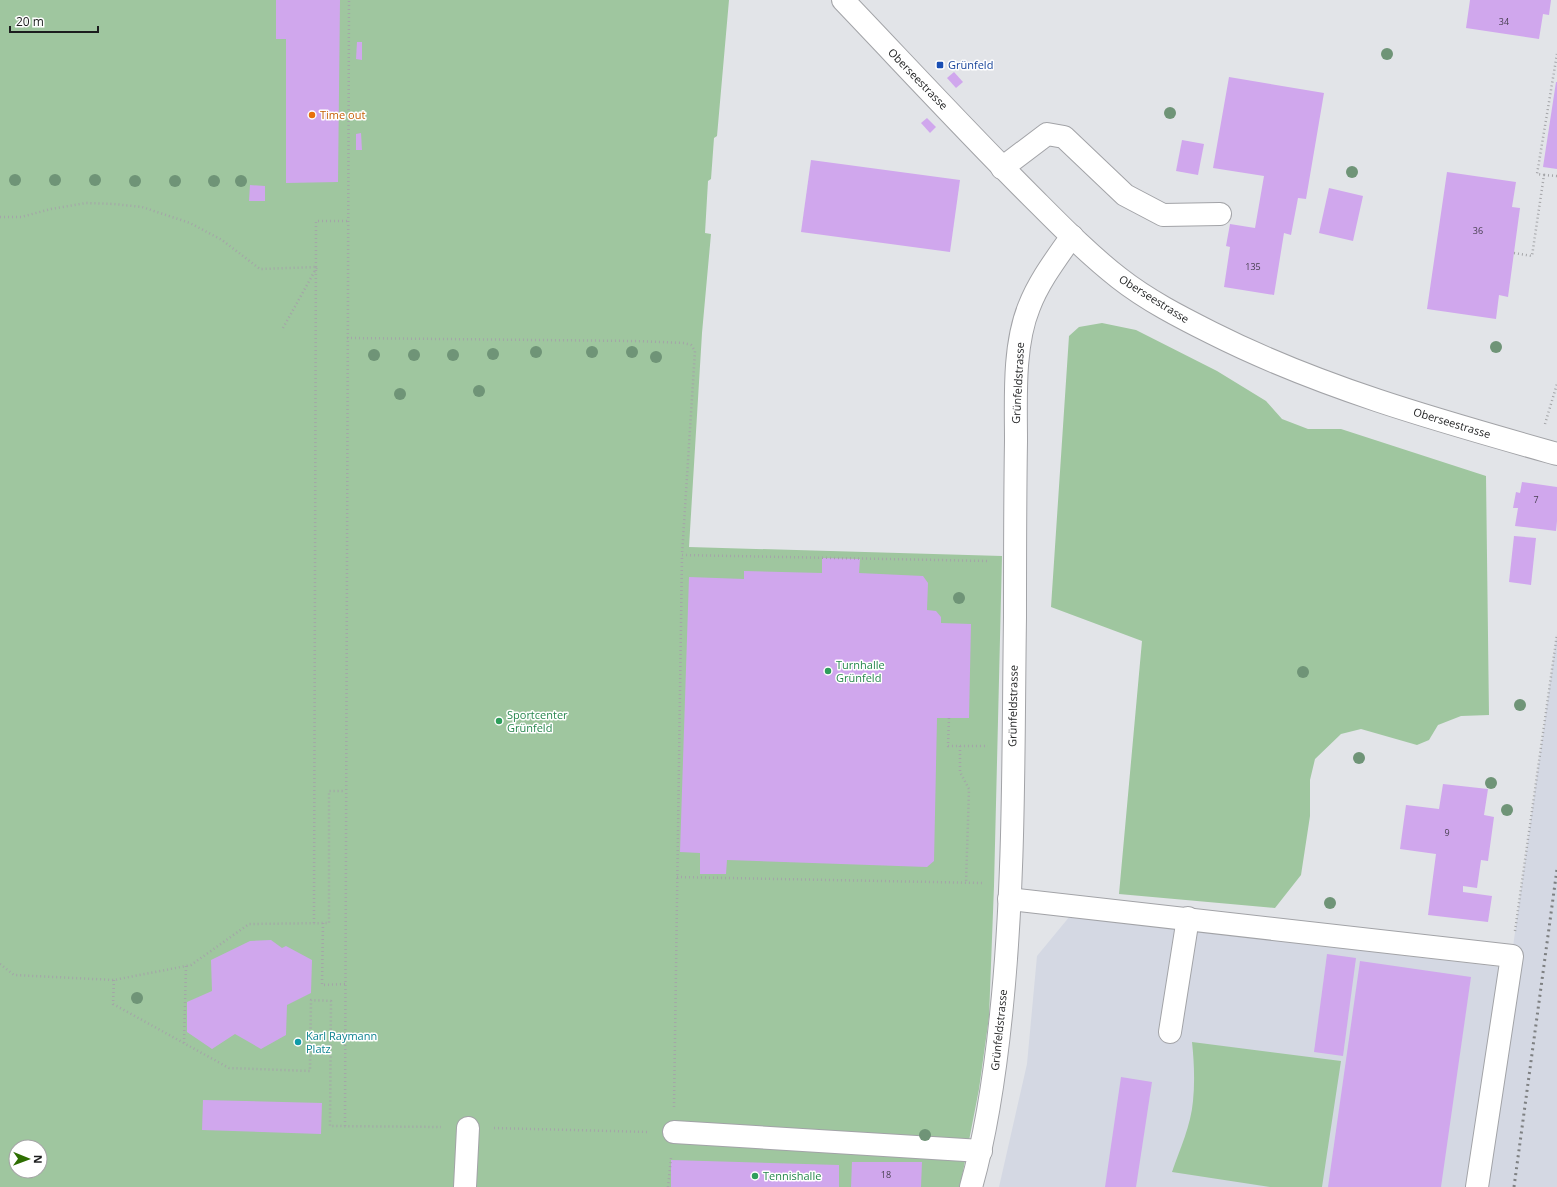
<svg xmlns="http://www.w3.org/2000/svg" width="1557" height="1187" viewBox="0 0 1557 1187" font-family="'Open Sans',sans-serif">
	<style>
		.built { fill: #d4d8e3 }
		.green { fill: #9fc69f; fill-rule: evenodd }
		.building { fill: #d0a7ed }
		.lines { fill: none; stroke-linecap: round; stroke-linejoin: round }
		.minor-casing { stroke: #a2a3a7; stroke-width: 24 }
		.path { stroke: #a4a5a8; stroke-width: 2.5; stroke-dasharray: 1 3; stroke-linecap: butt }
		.minor { stroke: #fff; stroke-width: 22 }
		.rail { stroke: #7e8082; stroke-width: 3; stroke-dasharray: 2 4; stroke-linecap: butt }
		.tree { fill: #6f9477 }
		.transit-dot { fill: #1a4fb4; stroke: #fff; stroke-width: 1.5 }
		.food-dot { fill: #e8710a; stroke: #fff; stroke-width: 1.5 }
		.leisure-dot { fill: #2e9e5b; stroke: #fff; stroke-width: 1.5 }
		.culture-dot { fill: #0f9aa8; stroke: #fff; stroke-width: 1.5 }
		.labels { text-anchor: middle; stroke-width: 3; stroke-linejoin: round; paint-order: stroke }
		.number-label { font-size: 9px; fill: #494052 }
		.transit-label { font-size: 11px; fill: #164399; stroke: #fff; text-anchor: start }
		.street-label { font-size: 11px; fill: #1c1d1e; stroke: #fff }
		.food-label { font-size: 11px; fill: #c56008; stroke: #fff; text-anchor: start }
		.leisure-label { font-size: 11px; fill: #27864d; stroke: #fff; text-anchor: start }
		.culture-label { font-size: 11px; fill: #0d838f; stroke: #fff; text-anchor: start }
	</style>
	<rect width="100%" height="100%" fill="#e2e4e8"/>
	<g class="built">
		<polygon points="1557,634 1557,1187 1476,1187 1510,968"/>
		<polygon points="1070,916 1500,967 1468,1187 999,1187 1027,1064 1037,956"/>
	</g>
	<g class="green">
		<path d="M0,0H729L717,136L714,138L711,179L708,181L705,233L711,234L702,333L689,547L1002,556L994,886L989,1017L979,1089L960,1187H0ZM16,1147H40V1171H16Z"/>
		<polygon points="1102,323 1136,330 1217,371 1266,401 1282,419 1308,429 1341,429 1486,476 1489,715 1461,716 1438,725 1429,740 1417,745 1361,729 1341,734 1315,759 1310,780 1310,816 1301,875 1275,908 1119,894 1142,641 1051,607 1069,336 1079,327"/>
		<path d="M1192,1042L1341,1061L1322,1187H1270L1172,1172C1180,1149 1191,1125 1193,1101C1195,1081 1194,1061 1192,1042Z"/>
	</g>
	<g class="building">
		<polygon points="276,0 340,0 338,182 286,183 286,39 276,39"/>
		<polygon points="1470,0 1551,0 1549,15 1543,14 1539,39 1466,28"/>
		<polygon points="357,42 362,42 362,60 356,59"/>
		<polygon points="954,72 963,82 956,88 947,78"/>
		<polygon points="1229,77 1324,93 1306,199 1298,198 1291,235 1284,233 1274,295 1224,287 1230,247 1226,246 1230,224 1255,228 1264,176 1213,168"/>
		<polygon points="1556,82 1557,82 1557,169 1543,167"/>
		<polygon points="927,118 936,127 930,133 921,123"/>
		<polygon points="361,133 362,150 356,150 356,134"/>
		<polygon points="1182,140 1204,144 1198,175 1176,171"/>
		<polygon points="811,160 960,180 950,252 801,232"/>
		<polygon points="1447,172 1516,182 1512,207 1520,208 1508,297 1499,295 1496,319 1427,309"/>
		<polygon points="250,185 265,186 265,201 249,201"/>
		<polygon points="1329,188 1363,196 1353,241 1319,233"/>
		<polygon points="1522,482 1557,487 1557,521 1556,531 1515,526 1518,508 1513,508 1516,492 1520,493"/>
		<polygon points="1514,536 1536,538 1531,585 1509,582"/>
		<polygon points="822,558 860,559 859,573 923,576 928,583 927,610 936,611 941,617 941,623 971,624 969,718 937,718 934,861 927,867 727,860 726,874 700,874 700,853 680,852 689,577 744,579 744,571 822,573"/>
		<polygon points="1443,784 1488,789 1484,815 1494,817 1488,861 1481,860 1477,888 1463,886 1463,892 1492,896 1488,922 1428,915 1436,854 1400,849 1406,805 1439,809"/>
		<polygon points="271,940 282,948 286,946 312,960 311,993 287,1005 286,1035 261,1049 235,1034 212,1049 187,1032 187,1002 212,991 211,960 250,941"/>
		<polygon points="1327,954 1356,958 1343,1056 1314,1052"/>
		<polygon points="1360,961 1471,977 1441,1187 1328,1187"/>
		<polygon points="1121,1077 1152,1082 1136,1187 1105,1187"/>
		<polygon points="203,1100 322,1103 321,1134 202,1130"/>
		<polygon points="671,1160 839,1165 839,1187 671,1187"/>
		<polygon points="852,1162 922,1162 921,1187 851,1187"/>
	</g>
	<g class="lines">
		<g class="minor-casing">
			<g id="minor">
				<path d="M843,0C905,65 966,131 1030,195C1058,223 1087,253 1119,278C1147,300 1180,317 1212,333C1321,388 1440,421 1557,454"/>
				<polyline points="1002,168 1047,134 1064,137 1125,195 1163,215 1220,214"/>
				<polyline points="1009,899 1512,956 1477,1187"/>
				<polyline points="1170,1032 1188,918"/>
				<polyline points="674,1132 981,1151"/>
				<polyline points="465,1187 468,1128"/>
				<path d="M971,1187C987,1131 995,1073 1001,1015C1015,883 1013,749 1015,617C1015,558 1015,500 1016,441C1016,400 1013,346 1029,307C1039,281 1056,259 1072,236"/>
			</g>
		</g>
		<g class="path">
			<polyline points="1544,175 1557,176"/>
			<polyline points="0,217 21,217 51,209 86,203 114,204 142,207 190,223 222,240 260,269 317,267"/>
			<polyline points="1514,253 1532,256 1544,175 1537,174 1557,54"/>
			<polyline points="283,328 317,267"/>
			<polyline points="347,338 636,341 684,343 691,345 695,351 682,555 989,561"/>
			<polyline points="1545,424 1557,384"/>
			<polyline points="949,718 948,746 988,746"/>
			<polyline points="960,746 960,772 969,789 966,883"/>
			<polyline points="677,877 984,883"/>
			<polyline points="314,923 316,221 348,221"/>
			<polyline points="323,923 322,985 345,984"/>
			<polyline points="1515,931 1557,634"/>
			<polyline points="0,964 14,975 114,980 191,965 249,924 329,923 329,791 345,791"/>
			<polyline points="114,980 113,1004 229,1068 310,1071 311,1000 331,1001 330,1126 441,1127"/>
			<polyline points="184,1043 186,966"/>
			<polyline points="674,1107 682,555"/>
			<polyline points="345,1126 349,0"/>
			<polyline points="494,1128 649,1132"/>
			<polyline points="668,1187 671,1158"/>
		</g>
		<use href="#minor" class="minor"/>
		<polyline class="rail" points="1514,1187 1557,869"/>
	</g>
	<g class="tree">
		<circle cx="1387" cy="54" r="6"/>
		<circle cx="1170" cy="113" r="6"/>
		<circle cx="1352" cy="172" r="6"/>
		<circle cx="15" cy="180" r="6"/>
		<circle cx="55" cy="180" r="6"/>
		<circle cx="95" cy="180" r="6"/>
		<circle cx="135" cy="181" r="6"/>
		<circle cx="175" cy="181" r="6"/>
		<circle cx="214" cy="181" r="6"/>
		<circle cx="241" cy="181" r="6"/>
		<circle cx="1496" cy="347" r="6"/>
		<circle cx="536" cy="352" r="6"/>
		<circle cx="592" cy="352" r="6"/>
		<circle cx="632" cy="352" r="6"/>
		<circle cx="493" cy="354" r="6"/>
		<circle cx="374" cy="355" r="6"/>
		<circle cx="414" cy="355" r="6"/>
		<circle cx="453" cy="355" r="6"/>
		<circle cx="656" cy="357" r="6"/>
		<circle cx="479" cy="391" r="6"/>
		<circle cx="400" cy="394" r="6"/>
		<circle cx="959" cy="598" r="6"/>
		<circle cx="1303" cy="672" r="6"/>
		<circle cx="1520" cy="705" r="6"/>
		<circle cx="1359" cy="758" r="6"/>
		<circle cx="1491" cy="783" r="6"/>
		<circle cx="1507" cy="810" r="6"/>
		<circle cx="1330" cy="903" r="6"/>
		<circle cx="137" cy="998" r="6"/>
		<circle cx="925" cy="1135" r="6"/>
	</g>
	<rect class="transit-dot" x="936" y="61" width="8" height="8" rx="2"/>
	<circle class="food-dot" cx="312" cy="115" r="4"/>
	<g class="leisure-dot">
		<circle cx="828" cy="671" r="4"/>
		<circle cx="499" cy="721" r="4"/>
		<circle cx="755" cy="1176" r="4"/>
	</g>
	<circle class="culture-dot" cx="298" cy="1042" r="4"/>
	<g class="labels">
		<g class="number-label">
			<text x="1504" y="25">34</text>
			<text x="1478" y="234">36</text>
			<text x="1253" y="270">135</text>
			<text x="1536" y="503">7</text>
			<text x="1447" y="836">9</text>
			<text x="886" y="1178">18</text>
		</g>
		<g class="transit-label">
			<text x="948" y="69">Grünfeld</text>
		</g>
		<g class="street-label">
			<text transform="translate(918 79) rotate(46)" y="4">Oberseestrasse</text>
			<text transform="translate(1154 299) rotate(32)" y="4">Oberseestrasse</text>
			<text transform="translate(1018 383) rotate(-87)" y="4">Grünfeldstrasse</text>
			<text transform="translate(1452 423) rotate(17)" y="4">Oberseestrasse</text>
			<text transform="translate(1013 706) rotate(-89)" y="4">Grünfeldstrasse</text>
			<text transform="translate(999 1030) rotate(-84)" y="4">Grünfeldstrasse</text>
		</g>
		<g class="food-label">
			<text x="320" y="119">Time out</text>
		</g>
		<g class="leisure-label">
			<text x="836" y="669">Turnhalle<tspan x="836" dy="13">Grünfeld</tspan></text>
			<text x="507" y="719">Sportcenter<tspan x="507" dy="13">Grünfeld</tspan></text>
			<text x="763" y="1180">Tennishalle</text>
		</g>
		<g class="culture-label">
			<text x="306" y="1040">Karl Raymann<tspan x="306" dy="13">Platz</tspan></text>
		</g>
	</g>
	<g transform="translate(28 1159) rotate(91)"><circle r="19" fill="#ffffff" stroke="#a4a5a5"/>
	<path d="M0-3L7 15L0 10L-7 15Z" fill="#2e6e01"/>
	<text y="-6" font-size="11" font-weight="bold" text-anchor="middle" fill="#1c1d1e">N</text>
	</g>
	<path d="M10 26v6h88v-6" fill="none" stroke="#1c1d1e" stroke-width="2"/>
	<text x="16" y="26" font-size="12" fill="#1c1d1e" stroke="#ffffff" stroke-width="3" paint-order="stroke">20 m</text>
</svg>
